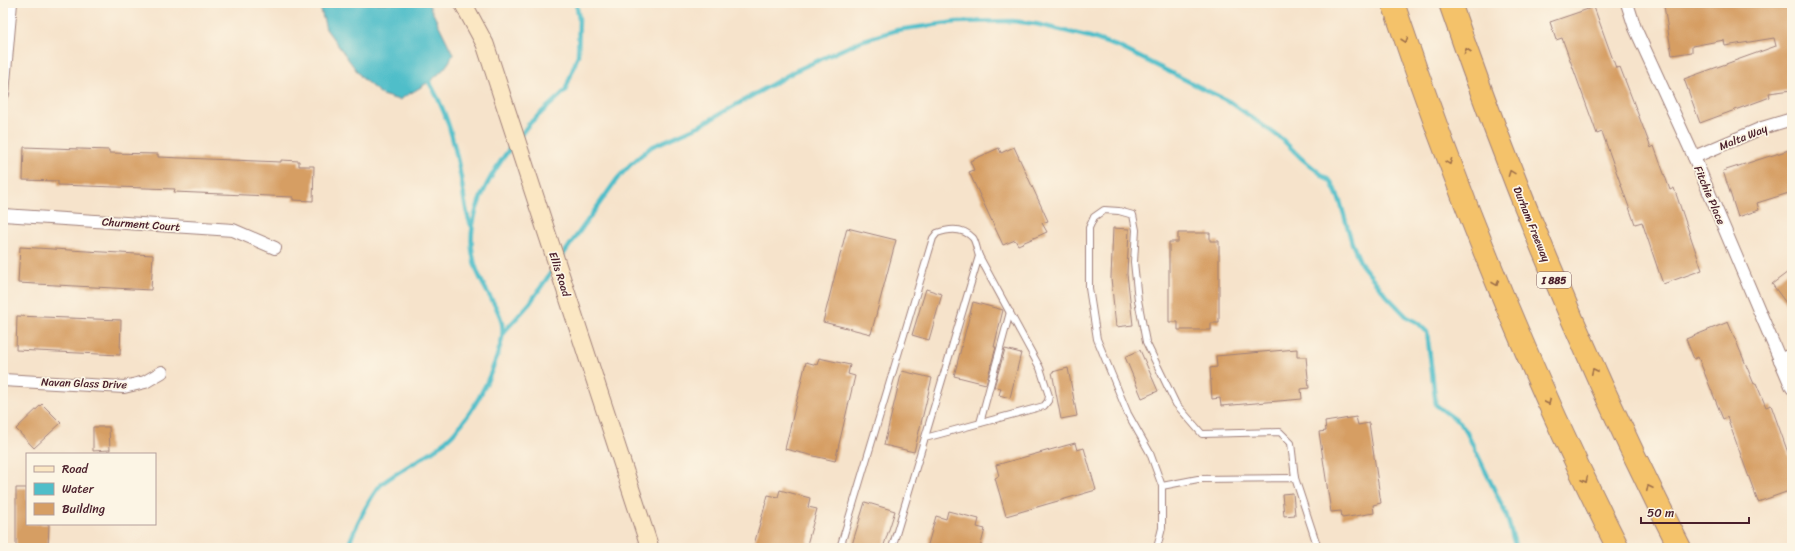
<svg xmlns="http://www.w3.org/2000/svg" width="1795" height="551" viewBox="0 0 1795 551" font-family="Sriracha,sans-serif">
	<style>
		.water { fill: #50bec9; stroke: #4d6e7a }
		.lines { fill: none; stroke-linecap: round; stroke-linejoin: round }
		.stream { stroke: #50bec9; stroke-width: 4.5 }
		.building { fill: #d69e64 }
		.service-casing { stroke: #a0817b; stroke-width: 8 }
		.minor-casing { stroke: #a0817b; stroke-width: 14 }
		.secondary-casing { stroke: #a0817b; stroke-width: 19 }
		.motorway-casing { stroke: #a0817b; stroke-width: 24 }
		.service { stroke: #fff; stroke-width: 6 }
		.minor { stroke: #fff; stroke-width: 12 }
		.secondary { stroke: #fbe7c3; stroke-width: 17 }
		.motorway { stroke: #f4c26a; stroke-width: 22 }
		.oneway { stroke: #9f704a }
		.labels { text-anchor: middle; stroke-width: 3.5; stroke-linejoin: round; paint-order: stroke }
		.shield { fill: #fcf5e5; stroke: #7f5f63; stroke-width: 1 }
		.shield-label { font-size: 10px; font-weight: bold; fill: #4a1f2b }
		.street-label { font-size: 11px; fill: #4a1f2b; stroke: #fcf5e5 }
	</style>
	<rect width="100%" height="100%" fill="#fcf5e5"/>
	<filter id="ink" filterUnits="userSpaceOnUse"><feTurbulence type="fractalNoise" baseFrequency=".025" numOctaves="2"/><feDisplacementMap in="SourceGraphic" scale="8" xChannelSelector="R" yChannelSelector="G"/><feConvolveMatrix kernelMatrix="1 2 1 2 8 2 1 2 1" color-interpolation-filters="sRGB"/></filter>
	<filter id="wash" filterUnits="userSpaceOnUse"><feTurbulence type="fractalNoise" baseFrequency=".012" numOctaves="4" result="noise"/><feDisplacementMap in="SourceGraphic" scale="16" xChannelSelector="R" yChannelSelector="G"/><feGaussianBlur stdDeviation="0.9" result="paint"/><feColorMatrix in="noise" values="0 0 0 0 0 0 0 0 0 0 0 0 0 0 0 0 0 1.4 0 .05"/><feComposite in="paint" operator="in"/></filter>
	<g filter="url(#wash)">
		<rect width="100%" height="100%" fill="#f6e3cb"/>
		<path class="water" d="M319,3H428L453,54C445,76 417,89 399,100L382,95L362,78L326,29Z"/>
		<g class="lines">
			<g class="stream">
				<path d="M426,77C447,110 454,140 461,178C464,195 464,209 471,225"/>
				<polyline points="520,136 529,124 565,91 578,55 579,19 576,3"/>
				<polyline points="560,259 617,179 630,165 651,147 699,126 797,70 861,41 897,30 956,22 1013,21 1036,24 1090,37 1119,47 1230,102 1282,139 1301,158 1331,182 1340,201 1352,243 1361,264 1386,295 1407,317 1417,322 1427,332 1436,405 1460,423 1466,431 1506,514 1516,548"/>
				<polyline points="503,333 530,303 554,268"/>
				<path d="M348,548C352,533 372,491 384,482C403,468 425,458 442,444C472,419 491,379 501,343C508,318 492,303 482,282C456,233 483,183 514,143"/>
			</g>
		</g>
		<g id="blocks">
			<g class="building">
				<polygon points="1685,3 1792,3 1792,90 1769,93 1770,97 1700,123 1684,79 1776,46 1774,38 1725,46 1724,40 1692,46 1692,52 1672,55 1664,6"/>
				<polygon points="1594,7 1616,68 1620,67 1651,148 1654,146 1670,190 1674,188 1702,270 1663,284 1642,222 1635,224 1602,132 1597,134 1562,38 1556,40 1550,22"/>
				<polygon points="24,147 109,150 109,153 158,154 158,157 281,162 281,160 299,161 299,166 314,166 313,201 293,200 293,197 174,192 175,189 58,185 58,181 23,180"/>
				<polygon points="1014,147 1048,221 1042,223 1047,232 1018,245 1015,240 1003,245 969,172 974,170 970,161 999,148 1001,153"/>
				<polygon points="1792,149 1792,192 1757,203 1759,210 1738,217 1723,171"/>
				<polygon points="847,228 896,240 871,334 823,322"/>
				<polygon points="1113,228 1129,229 1127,274 1133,325 1116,327 1111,278"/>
				<polygon points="1178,233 1210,233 1210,241 1219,241 1219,323 1211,323 1211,330 1178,330 1178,322 1169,322 1169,242 1178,242"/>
				<polygon points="20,247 153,255 151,290 18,283"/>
				<polygon points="1792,269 1792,311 1772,284"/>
				<polygon points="926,289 942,294 929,340 912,335"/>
				<polygon points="973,302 1003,310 994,347 996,347 986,384 954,376"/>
				<polygon points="17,316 121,320 120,355 16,350"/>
				<polygon points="1728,322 1754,384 1756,383 1766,407 1771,405 1792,464 1792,490 1758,502 1727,417 1723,419 1698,357 1694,359 1686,339"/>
				<polygon points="1005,349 1021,353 1010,398 999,395 1001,388 994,387"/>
				<polygon points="1297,349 1297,357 1306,357 1309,388 1301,389 1302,399 1221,406 1220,398 1212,399 1210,368 1217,367 1216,356"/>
				<polygon points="1140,350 1158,391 1142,398 1125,357"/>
				<polygon points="819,358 850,365 848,374 855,376 835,461 785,449 806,362 817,365"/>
				<polygon points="1068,368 1077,416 1061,419 1052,372"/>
				<polygon points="902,371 932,378 914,452 884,445"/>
				<polygon points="42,404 61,423 34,448 16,429"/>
				<polygon points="1356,417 1358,425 1369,423 1381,503 1373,505 1374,513 1342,518 1341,511 1331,512 1319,432 1326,431 1325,422"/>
				<polygon points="93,427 109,427 110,450 93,451"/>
				<polygon points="1075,443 1077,450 1084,448 1096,490 1006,516 995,478 999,476 996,465"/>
				<polygon points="16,488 27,488 27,524 49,524 48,548 16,548"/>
				<polygon points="780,490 810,498 808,507 817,509 806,548 753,548 768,495 778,497"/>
				<polygon points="1293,493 1295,515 1284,516 1282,494"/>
				<polygon points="865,502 895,511 883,548 851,548"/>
				<polygon points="948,511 979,519 977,527 985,529 980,548 927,548 936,516 946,519"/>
			</g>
		</g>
	</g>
	<g filter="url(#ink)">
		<use href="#blocks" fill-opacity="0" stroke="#a0817b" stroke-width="1"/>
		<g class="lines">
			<g class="service-casing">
				<g id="service">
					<polyline points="980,423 1010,312"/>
					<polyline points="925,438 1044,406 1048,401 1049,396 1040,368 979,256"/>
					<polyline points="1162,486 1198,479 1295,478 1318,548"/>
					<path d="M840,548L933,238L937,233C948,229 963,227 973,238C976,242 977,251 979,256L892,548"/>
					<polyline points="1157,548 1162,528 1162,486 1150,453 1128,414 1097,339 1089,288 1089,228 1094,217 1104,210 1119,211 1133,215 1136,230 1134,262 1138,300 1146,342 1176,404 1202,434 1280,432 1291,443 1295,478"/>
				</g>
			</g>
			<g class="minor-casing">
				<g id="minor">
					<polyline points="1627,3 1635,28 1694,157 1792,388"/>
					<polyline points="3,94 11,3"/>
					<polyline points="1694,157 1762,128 1792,119"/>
					<polyline points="3,215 233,230 275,248"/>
					<polyline points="1780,360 1792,354"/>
					<polyline points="3,380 124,387 145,382 162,372"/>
				</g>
			</g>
			<g class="secondary-casing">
				<polyline id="secondary" points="463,3 485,44 650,548"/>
			</g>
			<g class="motorway-casing">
				<g id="motorway">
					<path d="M1393,3C1456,190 1529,372 1618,548"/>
					<path d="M1450,3C1514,190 1590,372 1680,548"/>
				</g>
			</g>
			<use href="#service" class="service"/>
			<use href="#minor" class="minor"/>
			<use href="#secondary" class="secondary"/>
			<use href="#motorway" class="motorway"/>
		</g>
		<defs><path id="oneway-chevron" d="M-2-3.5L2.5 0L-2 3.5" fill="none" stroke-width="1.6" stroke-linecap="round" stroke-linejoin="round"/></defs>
		<g class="oneway">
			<use href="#oneway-chevron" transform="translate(1405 40) rotate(71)"/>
			<use href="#oneway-chevron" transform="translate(1467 51) rotate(-109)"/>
			<use href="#oneway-chevron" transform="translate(1449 162) rotate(69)"/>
			<use href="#oneway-chevron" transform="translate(1511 173) rotate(-111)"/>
			<use href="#oneway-chevron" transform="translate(1496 283) rotate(68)"/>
			<use href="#oneway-chevron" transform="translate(1594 371) rotate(-115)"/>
			<use href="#oneway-chevron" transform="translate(1548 402) rotate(65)"/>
			<use href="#oneway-chevron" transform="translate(1585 480) rotate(64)"/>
			<use href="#oneway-chevron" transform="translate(1649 488) rotate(-116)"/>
		</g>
	</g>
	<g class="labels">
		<rect class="shield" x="1537" y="272" width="34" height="16" rx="3"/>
		<g class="shield-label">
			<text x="1554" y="284">I 885</text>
		</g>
		<g class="street-label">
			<text transform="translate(1743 137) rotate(-22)" y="4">Malta Way</text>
			<text transform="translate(1710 195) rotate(67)" y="4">Fitchie Place</text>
			<text transform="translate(141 224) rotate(4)" y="4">Churment Court</text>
			<text transform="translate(1532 224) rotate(68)" y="4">Durham Freeway</text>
			<text transform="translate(560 274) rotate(72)" y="4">Ellis Road</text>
			<text transform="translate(84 383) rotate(2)" y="4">Navan Glass Drive</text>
		</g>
	</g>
	<rect width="1795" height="551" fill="none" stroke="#fcf5e5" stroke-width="16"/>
	<rect x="26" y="453" width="130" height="72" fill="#fcf5e5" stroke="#b59f9b"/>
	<rect x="34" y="466" width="20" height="6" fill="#fbe7c3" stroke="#b59f9b"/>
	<text x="62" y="473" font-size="12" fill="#4a1f2b">Road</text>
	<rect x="34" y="483" width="20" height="12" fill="#50bec9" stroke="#b59f9b"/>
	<text x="62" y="493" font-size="12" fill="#4a1f2b">Water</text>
	<rect x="34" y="503" width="20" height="12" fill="#d69e64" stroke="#b59f9b"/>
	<text x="62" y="513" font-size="12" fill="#4a1f2b">Building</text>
	<path d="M1641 517v6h108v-6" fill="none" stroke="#4a1f2b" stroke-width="2"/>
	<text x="1647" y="517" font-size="12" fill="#4a1f2b" stroke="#fcf5e5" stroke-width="3" paint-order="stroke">50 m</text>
</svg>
